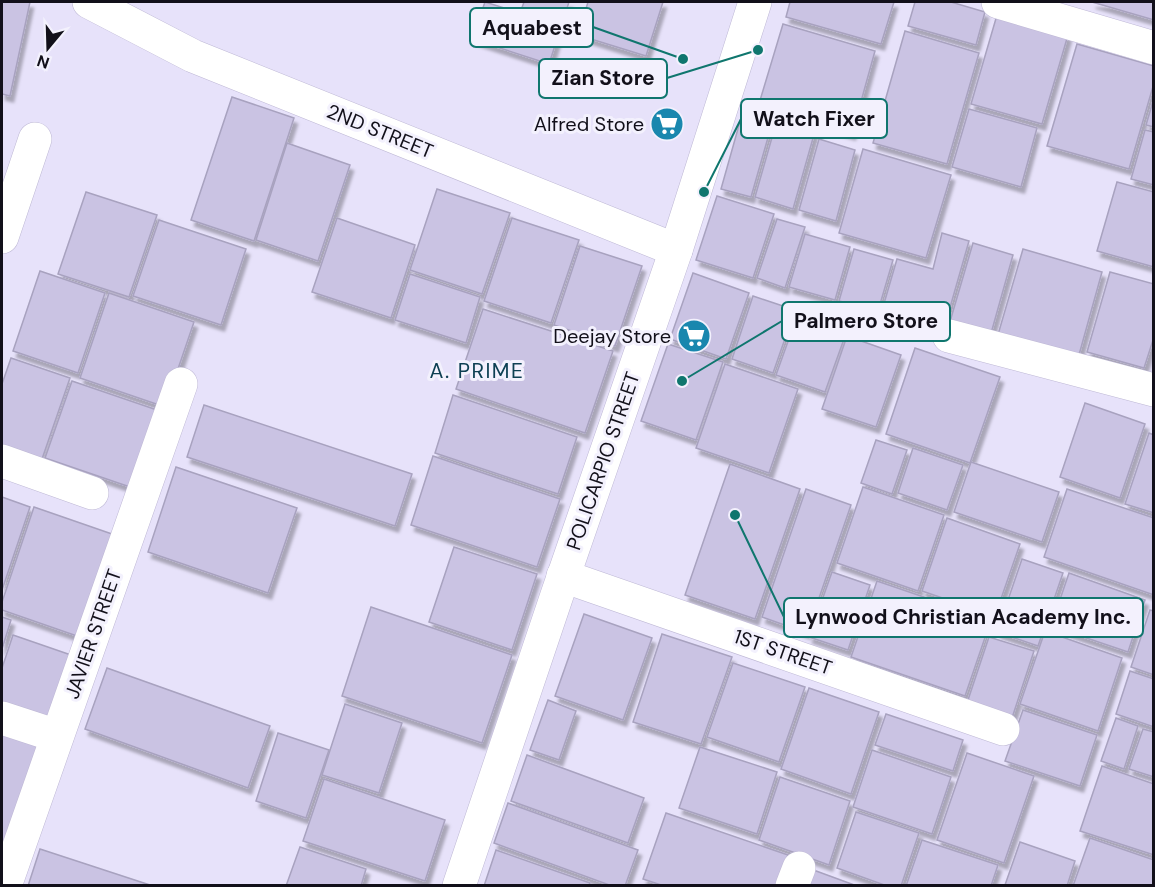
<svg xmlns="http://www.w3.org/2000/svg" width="1155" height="887" viewBox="0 0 1155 887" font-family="'DM Sans',sans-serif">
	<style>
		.building { fill: #cac3e3; stroke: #a8a2bf; stroke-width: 1.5; filter: url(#shadow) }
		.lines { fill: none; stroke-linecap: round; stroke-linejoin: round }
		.minor-casing { stroke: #beb8d5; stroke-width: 34 }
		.minor { stroke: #fff; stroke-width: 33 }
		.labels { text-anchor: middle; stroke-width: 6; stroke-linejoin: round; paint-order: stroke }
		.poi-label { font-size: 20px; fill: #12101a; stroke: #f3f1fd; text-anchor: end }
		.street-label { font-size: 20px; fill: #12101a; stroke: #f3f1fd }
		.neighbourhood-label { font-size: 21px; letter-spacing: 1.5px; fill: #0e4053; stroke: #f3f1fd }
		.leader { fill: none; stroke: #0f766e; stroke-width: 2 }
		.callout-dot { fill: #0f766e; stroke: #f3f1fd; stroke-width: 2 }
		.callout { fill: #f3f1fd; stroke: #0f766e; stroke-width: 2 }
		.callout-label { font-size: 21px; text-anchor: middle; font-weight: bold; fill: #12101a }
	</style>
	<defs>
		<filter id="shadow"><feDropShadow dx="3.5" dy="6" stdDeviation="1.5" flood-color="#0004"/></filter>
	</defs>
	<rect width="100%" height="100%" fill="#e7e2fa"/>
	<g class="building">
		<polygon points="2,2 30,2 10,96 2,94"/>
		<polygon points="485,2 520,13 524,2 569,2 549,64 472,39"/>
		<polygon points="588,2 663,2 646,56 578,35"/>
		<polygon points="790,2 894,2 881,44 786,17"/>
		<polygon points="915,2 951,2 985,12 976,45 908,26"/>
		<polygon points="1092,2 1154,2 1154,20"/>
		<polygon points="997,15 1068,35 1042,124 971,104"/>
		<polygon points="783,24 875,51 852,134 758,107"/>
		<polygon points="905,31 979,53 947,164 873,143"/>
		<polygon points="1077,44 1154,66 1154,83 1129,169 1047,146"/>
		<polygon points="232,97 294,118 254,241 191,220"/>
		<polygon points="1154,98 1154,127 1146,125"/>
		<polygon points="969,109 1037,128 1021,187 952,167"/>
		<polygon points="743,111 773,120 751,197 721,189"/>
		<polygon points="777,120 815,131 793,209 755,197"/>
		<polygon points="1145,130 1154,132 1154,185 1131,179"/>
		<polygon points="819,139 855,150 836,221 799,210"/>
		<polygon points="287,143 350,165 318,261 256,240"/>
		<polygon points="863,149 951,175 926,258 839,233"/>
		<polygon points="1117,182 1154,192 1154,267 1097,251"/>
		<polygon points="437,189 510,213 482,294 410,270"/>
		<polygon points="86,192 157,215 129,297 58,274"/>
		<polygon points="717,196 774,214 753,278 696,260"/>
		<polygon points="337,218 415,245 391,318 312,292"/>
		<polygon points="512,218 579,240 551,323 484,301"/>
		<polygon points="777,219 805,227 785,288 757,278"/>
		<polygon points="159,220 246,249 221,325 133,296"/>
		<polygon points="942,233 969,241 945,325 883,307 897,259 933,269"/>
		<polygon points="805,234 850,247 835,300 789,287"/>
		<polygon points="973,243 1013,255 990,337 949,325"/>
		<polygon points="580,246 642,266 615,346 554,325"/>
		<polygon points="854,249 893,260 878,311 839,301"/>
		<polygon points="1023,249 1102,272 1077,362 997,338"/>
		<polygon points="40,271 105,293 78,373 13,351"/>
		<polygon points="1110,272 1154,284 1154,337 1144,368 1087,352"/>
		<polygon points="693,273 749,293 726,359 670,339"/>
		<polygon points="410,274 480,297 466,343 395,320"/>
		<polygon points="109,293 194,322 165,407 80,378"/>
		<polygon points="753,296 795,310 773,373 732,359"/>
		<polygon points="800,308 849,325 825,392 776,375"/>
		<polygon points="483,309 613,351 585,433 456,389"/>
		<polygon points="847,336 901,355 876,427 822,409"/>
		<polygon points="668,344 723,362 696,440 641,421"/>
		<polygon points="915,348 1000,377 970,463 886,434"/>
		<polygon points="11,358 70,378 42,459 2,445 2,384"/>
		<polygon points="725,364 798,389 769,473 696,448"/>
		<polygon points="72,381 160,411 133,488 45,458"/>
		<polygon points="453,395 577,437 558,494 435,453"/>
		<polygon points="1085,403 1145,424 1120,498 1060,477"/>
		<polygon points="204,405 412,474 395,526 187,457"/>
		<polygon points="1149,433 1154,435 1154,513 1125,504"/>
		<polygon points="876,440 907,450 892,494 861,483"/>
		<polygon points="913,448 963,465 947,510 898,493"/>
		<polygon points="433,456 560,499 537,567 411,525"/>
		<polygon points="971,462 1059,492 1042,542 954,512"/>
		<polygon points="730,464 800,489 755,619 685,595"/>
		<polygon points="176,467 297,508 268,593 148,552"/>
		<polygon points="863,487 944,515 918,591 837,563"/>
		<polygon points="806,489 851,505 807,633 762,617"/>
		<polygon points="1067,489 1154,518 1154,595 1044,557"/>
		<polygon points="2,497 30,507 2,590"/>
		<polygon points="34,507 112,534 77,636 2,610 2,602"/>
		<polygon points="947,518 1020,544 995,616 922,591"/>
		<polygon points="454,547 537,574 512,650 429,622"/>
		<polygon points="1022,559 1063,573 1038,646 997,632"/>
		<polygon points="832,572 870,585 848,650 809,637"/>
		<polygon points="1069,573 1145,600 1128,652 1051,626"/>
		<polygon points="877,581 991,620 965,696 851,657"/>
		<polygon points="371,607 512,655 482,743 342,696"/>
		<polygon points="1150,610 1154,611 1154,675 1131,667"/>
		<polygon points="584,614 652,638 623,720 555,696"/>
		<polygon points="2,617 11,620 2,649"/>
		<polygon points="1045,631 1122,658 1098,731 1020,704"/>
		<polygon points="662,634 732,657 701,744 633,722"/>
		<polygon points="13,635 71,655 48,722 2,706 2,668"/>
		<polygon points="989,637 1034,651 1010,724 965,709"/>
		<polygon points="733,663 805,687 779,762 707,737"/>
		<polygon points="107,668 270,726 248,788 85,729"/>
		<polygon points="1130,671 1154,679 1154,727 1116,714"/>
		<polygon points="809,688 879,712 851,794 781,769"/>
		<polygon points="548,700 576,711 559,760 530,750"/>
		<polygon points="345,704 402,723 379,793 322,775"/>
		<polygon points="1023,710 1097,735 1080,786 1005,761"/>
		<polygon points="886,714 963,740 953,771 875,745"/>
		<polygon points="1116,718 1138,726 1124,769 1101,761"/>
		<polygon points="2,729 39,742 2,850"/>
		<polygon points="1143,729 1154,732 1154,777 1129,769"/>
		<polygon points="278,733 329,750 306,818 256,801"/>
		<polygon points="700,747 777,772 757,834 679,808"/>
		<polygon points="872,750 951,777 932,834 853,807"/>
		<polygon points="967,753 1034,776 1004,863 937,840"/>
		<polygon points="527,755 644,798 628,843 511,801"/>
		<polygon points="1102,766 1154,784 1154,855 1080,831"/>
		<polygon points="780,777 850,801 829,865 759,840"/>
		<polygon points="324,779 445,820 425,881 303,841"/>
		<polygon points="508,803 638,850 625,886 612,886 494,843"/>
		<polygon points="856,812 919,833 901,886 887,886 837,868"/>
		<polygon points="666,813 788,855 778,886 664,886 643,879"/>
		<polygon points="1090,838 1154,860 1154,886 1073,886"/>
		<polygon points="922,840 998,865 991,886 906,886"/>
		<polygon points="1020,842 1075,861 1067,886 1005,885"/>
		<polygon points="300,847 366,869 361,886 286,886"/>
		<polygon points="40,849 153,886 28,886"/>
		<polygon points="496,850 590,883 589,886 484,886"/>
		<polygon points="808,868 857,886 802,886"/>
	</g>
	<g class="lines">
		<g class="minor-casing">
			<g id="minor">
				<polyline points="89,2 193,56 676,250"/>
				<polyline points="998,2 1154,48"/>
				<polyline points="2,237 35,139"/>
				<polyline points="949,336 1154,390"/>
				<polyline points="2,461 92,493"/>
				<polyline points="563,576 1003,729"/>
				<polyline points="2,718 57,736"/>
				<polyline points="5,886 181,384"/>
				<polyline points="459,886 557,595 676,250 755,2"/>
				<polyline points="792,886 799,868"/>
			</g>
		</g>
		<use href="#minor" class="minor"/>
	</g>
	<defs>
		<g id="supermarket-disc" transform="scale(1.725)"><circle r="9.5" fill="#1987ae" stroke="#f3f1fd"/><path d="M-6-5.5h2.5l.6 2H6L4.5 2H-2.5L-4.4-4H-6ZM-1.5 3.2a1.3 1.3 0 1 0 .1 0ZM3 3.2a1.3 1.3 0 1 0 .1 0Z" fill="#fff"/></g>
	</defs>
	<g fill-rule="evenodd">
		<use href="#supermarket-disc" x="667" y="124"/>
		<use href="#supermarket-disc" x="694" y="336"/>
	</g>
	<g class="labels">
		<g class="poi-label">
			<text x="644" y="131">Alfred Store</text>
			<text x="671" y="343">Deejay Store</text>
		</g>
		<g class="street-label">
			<text transform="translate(380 131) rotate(22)" y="7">2ND STREET</text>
			<text transform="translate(603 461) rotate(-71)" y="7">POLICARPIO STREET</text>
			<text transform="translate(93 634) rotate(-71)" y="7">JAVIER STREET</text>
			<text transform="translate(783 652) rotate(19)" y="7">1ST STREET</text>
		</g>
		<g class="neighbourhood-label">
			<text x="477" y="378">A. PRIME</text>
		</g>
	</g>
	<path class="leader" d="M683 59L593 27M758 50L667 78M704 192L741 119M682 381L782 321M735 515L784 617"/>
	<g class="callout-dot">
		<circle cx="683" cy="59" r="6"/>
		<circle cx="758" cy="50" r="6"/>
		<circle cx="704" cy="192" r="6"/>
		<circle cx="682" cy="381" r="6"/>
		<circle cx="735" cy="515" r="6"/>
	</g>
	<g class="callout">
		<rect x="470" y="8" width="123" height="39" rx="6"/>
		<rect x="539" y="59" width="128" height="39" rx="6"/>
		<rect x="741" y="99" width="146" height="39" rx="6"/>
		<rect x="782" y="302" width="168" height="39" rx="6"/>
		<rect x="784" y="598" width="359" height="39" rx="6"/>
	</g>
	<g class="callout-label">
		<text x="532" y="35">Aquabest</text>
		<text x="603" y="85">Zian Store</text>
		<text x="814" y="126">Watch Fixer</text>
		<text x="866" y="328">Palmero Store</text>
		<text x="963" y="624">Lynwood Christian Academy Inc.</text>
	</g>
	<rect width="1155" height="887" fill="none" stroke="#12101a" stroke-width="6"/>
	<g transform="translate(48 48) rotate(199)" stroke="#f3f1fd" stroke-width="4.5" paint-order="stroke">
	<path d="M0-4.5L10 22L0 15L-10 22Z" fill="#12101a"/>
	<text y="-9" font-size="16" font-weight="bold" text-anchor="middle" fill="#12101a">N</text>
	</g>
</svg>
